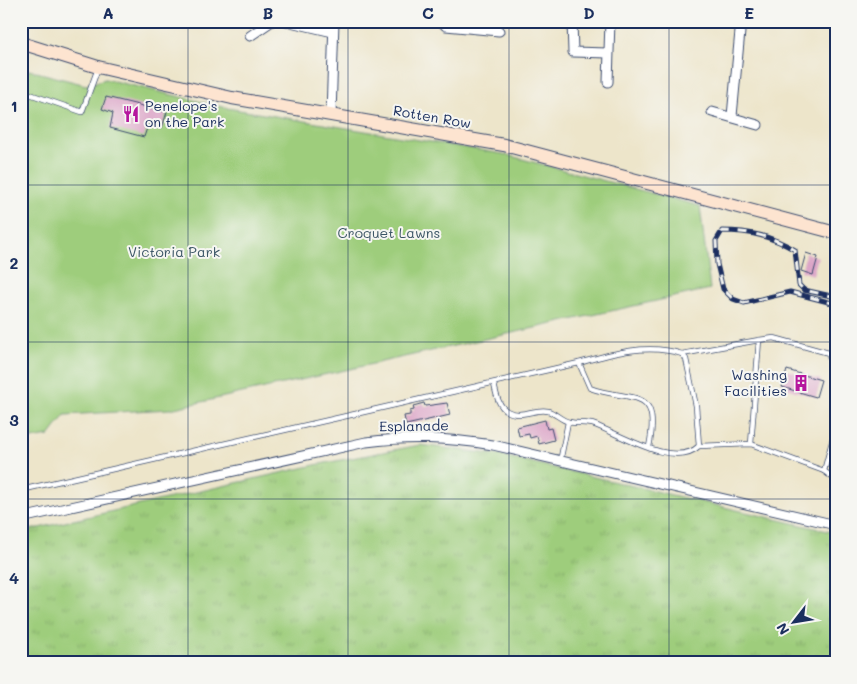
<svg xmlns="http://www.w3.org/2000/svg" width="857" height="684" viewBox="0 0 857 684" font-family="Mali,sans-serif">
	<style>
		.grass { fill: url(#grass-tufts); stroke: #5c7e6d }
		.park { fill: #9ecd7c; stroke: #5c7e6d }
		.building { fill: #dca5c7 }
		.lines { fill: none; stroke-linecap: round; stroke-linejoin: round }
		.lane-casing { stroke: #3a4a6e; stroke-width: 6 }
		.street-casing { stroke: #3a4a6e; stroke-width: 11 }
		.secondary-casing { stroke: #3a4a6e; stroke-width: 14 }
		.lane { stroke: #fff; stroke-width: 4.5 }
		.street { stroke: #fff; stroke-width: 9 }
		.secondary { stroke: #fde4d0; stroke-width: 12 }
		.rail-casing { stroke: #1b2f5e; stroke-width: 5 }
		.rail { stroke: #f6f6f2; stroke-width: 3; stroke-dasharray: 9; stroke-linecap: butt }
		.grid { fill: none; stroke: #1b2f5e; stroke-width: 1; stroke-opacity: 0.55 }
		.labels { text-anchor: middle; stroke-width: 4; stroke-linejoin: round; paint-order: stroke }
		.poi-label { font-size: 14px; fill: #1b2f5e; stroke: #f6f6f2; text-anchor: start }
		.street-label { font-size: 14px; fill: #1b2f5e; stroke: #f6f6f2 }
		.park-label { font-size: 14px; fill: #3c5666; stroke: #f6f6f2 }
		.neatline { fill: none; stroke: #1b2f5e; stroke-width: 2 }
		.grid-label { font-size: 16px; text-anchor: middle; font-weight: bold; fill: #1b2f5e }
	</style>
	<defs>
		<pattern id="grass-tufts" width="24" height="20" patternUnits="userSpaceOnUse" patternTransform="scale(1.25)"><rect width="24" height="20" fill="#9ecd7c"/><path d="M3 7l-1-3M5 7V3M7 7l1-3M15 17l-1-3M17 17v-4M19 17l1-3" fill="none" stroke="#88b06e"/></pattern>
	</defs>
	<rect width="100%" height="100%" fill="#f6f6f2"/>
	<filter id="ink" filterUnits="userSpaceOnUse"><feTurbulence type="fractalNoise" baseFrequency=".02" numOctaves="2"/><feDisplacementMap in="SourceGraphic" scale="10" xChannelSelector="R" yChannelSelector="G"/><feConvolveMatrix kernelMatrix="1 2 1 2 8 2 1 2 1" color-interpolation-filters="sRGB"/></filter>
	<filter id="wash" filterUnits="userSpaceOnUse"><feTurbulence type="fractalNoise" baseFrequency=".0096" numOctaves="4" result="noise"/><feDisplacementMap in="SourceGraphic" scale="20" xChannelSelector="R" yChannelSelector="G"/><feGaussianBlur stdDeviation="1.12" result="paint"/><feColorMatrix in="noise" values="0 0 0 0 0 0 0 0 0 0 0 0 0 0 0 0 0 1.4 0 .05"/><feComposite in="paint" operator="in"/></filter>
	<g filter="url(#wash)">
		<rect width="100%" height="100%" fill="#ede5ca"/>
		<polygon class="grass" points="420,445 499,455 836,533 836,658 822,663 21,663 21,532 315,465"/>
		<polygon class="park" points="21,68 86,85 105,79 227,108 503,154 700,206 710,289 170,409 65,415 49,436 21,441"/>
		<g id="blocks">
			<g class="building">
				<polygon points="106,97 167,112 162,128 148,125 144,137 110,128 113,113 102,109"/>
				<polygon points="806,253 818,257 813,275 801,271"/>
				<polygon points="787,370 821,380 816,397 782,387"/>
				<polygon points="424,403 425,406 447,403 450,415 406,425 404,416 410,415 410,411 414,410 413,406"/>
				<polygon points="545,420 547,429 551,428 554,440 539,444 537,436 530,438 529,434 519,436 517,427"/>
			</g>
		</g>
	</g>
	<g filter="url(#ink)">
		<use href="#blocks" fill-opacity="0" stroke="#3a4a6e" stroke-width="1"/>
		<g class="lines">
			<g class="lane-casing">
				<g id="lane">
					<polyline points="21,91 82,112 98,68"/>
					<polyline points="682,354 759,340"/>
					<polyline points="829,354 836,396"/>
					<path d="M494,384C496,393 498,406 507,411C521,419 534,408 548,411C555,413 561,420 569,422C577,424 587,422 595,425C621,435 675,469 699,446L751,444L824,471L836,480"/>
					<polyline points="751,444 759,340 774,338 836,355"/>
					<path d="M649,447C662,384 630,403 590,388L579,363C613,353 648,343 682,354L686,359L696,406L699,446"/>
					<polyline points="560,462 568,422"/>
					<polyline points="824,471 836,427"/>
					<polyline points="21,490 579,363"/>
				</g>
			</g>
			<g class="street-casing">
				<g id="street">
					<polyline points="286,21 333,32"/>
					<polyline points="441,21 446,26 499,31"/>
					<polyline points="572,21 573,52 608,53"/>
					<polyline points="250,36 272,21"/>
					<polyline points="608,82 610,21"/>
					<polyline points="712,112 758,125"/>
					<polyline points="331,115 334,21"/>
					<polyline points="732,116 741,21"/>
					<path d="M21,518L366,442C412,436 447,438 493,445L836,525"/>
				</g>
			</g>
			<g class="secondary-casing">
				<polyline id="secondary" points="21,43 98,67 232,98 504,145 836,233"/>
			</g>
			<use href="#lane" class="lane"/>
			<use href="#street" class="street"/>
			<use href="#secondary" class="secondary"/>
			<g class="rail-casing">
				<path id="rail" d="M836,297L804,290L799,285L795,250C771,236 750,231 722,231L716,241L717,264L723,289L733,299L744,303L790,292L836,304"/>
			</g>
			<use href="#rail" class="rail"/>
		</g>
	</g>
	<path class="grid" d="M188,21V663M348,21V663M509,21V663M669,21V663M21,185H836M21,342H836M21,499H836"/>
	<defs>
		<g id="restaurant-bare" transform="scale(1.35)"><path d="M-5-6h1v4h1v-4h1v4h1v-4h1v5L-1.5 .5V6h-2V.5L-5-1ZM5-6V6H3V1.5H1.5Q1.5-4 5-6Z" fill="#b5179e" stroke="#f6f6f2" stroke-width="2.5" paint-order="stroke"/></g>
		<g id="building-bare" transform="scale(1.35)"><path d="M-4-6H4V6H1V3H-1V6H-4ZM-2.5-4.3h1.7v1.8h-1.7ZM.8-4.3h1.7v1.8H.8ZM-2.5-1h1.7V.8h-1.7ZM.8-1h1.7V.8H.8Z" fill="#b5179e" stroke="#f6f6f2" stroke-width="2.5" paint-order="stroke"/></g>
	</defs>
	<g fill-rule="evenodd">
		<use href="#restaurant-bare" x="131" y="114"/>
		<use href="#building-bare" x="801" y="383"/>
	</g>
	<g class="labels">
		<g class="poi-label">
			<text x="145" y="111">Penelope's<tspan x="145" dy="16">on the Park</tspan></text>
			<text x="787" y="380" text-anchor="end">Washing<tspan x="787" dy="16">Facilities</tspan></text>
		</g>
		<g class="street-label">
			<text transform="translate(432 117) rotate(10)" y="5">Rotten Row</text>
			<text transform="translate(414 426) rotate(-1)" y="5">Esplanade</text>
		</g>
		<g class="park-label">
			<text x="389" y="238">Croquet Lawns</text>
			<text x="174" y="257">Victoria Park</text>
		</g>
	</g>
	<rect width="857" height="684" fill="none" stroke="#f6f6f2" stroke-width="55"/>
	<g transform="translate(794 622) rotate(239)" stroke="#f6f6f2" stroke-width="4" paint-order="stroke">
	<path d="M0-4L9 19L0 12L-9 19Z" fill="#1b2f5e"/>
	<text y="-8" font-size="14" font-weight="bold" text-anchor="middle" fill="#1b2f5e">N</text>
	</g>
	<rect x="28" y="28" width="802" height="628" class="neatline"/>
	<g class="grid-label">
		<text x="108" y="19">A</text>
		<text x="268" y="19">B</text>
		<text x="428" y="19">C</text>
		<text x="589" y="19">D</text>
		<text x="749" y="19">E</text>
		<text x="14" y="112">1</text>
		<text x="14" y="269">2</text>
		<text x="14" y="426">3</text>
		<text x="14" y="584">4</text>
	</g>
</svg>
